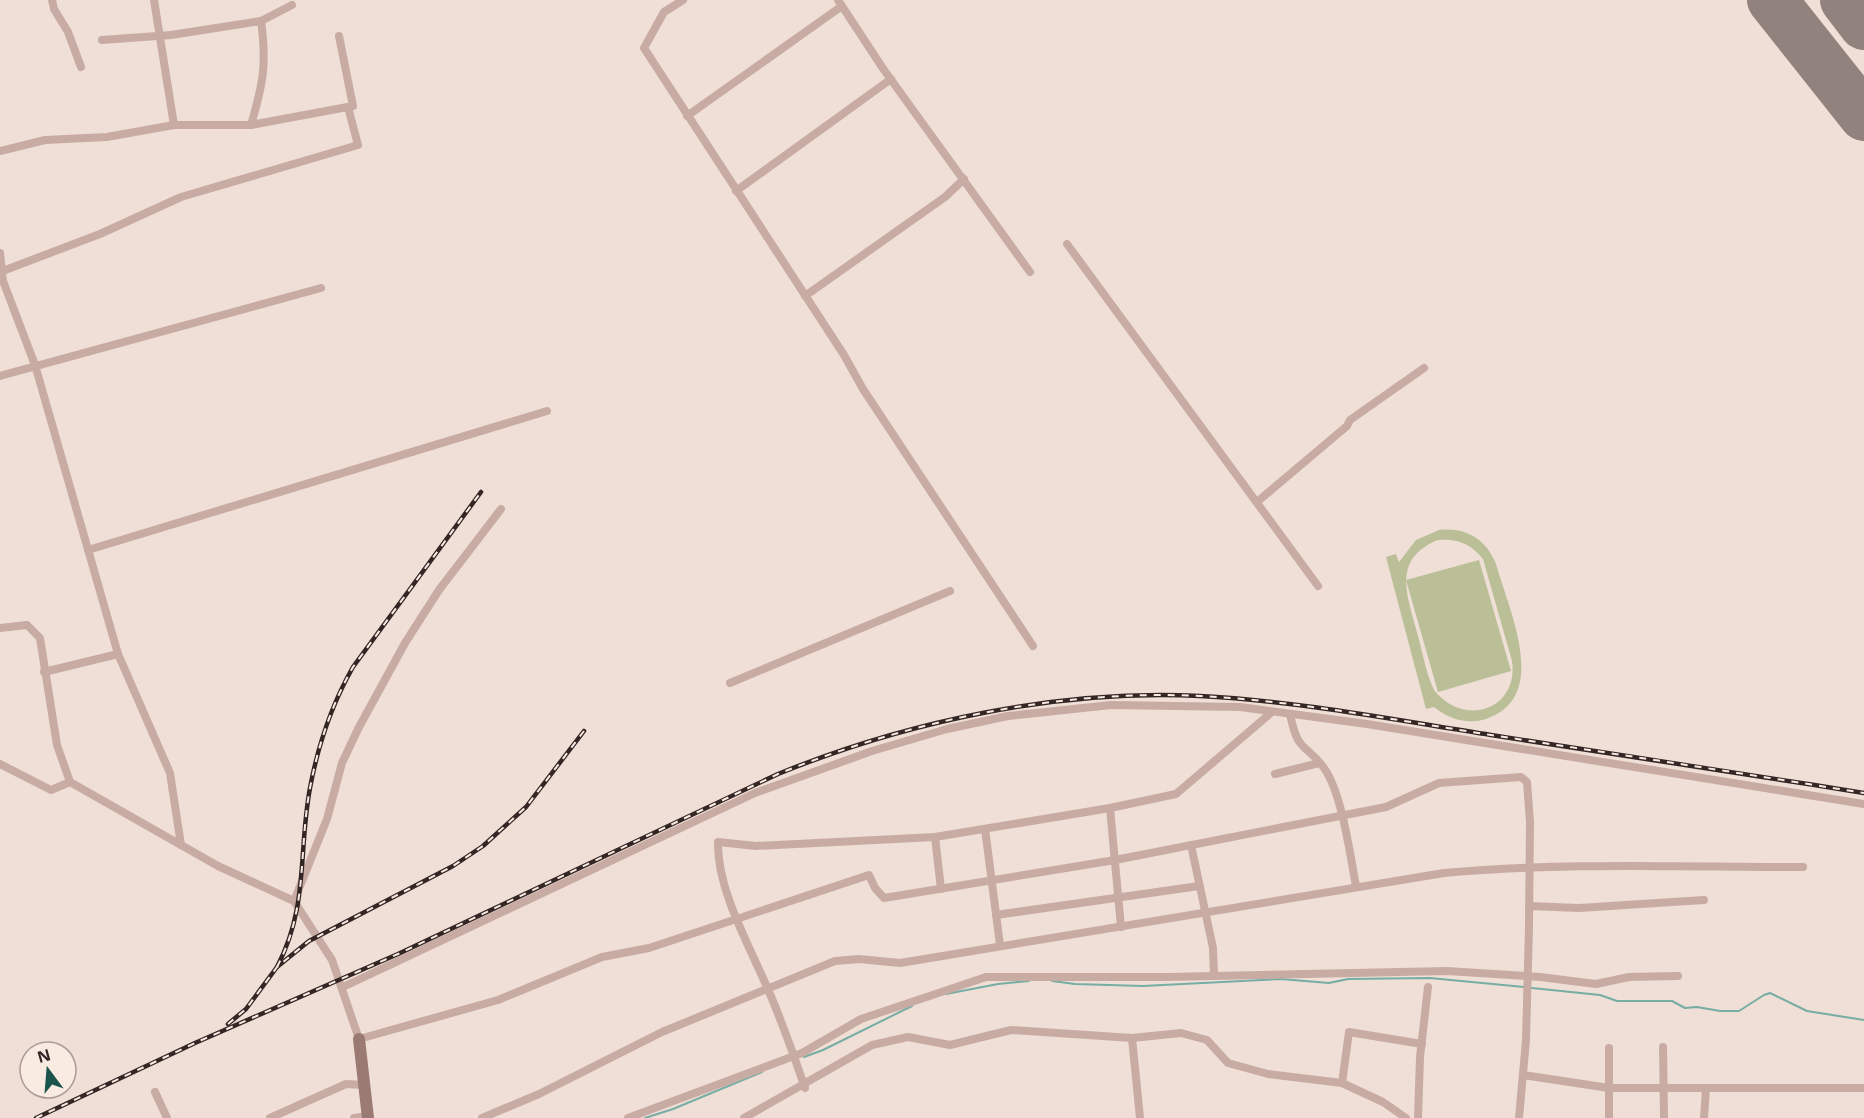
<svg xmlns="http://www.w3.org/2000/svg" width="1864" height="1118" viewBox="0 0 1864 1118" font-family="'Noto Sans',sans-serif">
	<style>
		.green { fill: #babf97; fill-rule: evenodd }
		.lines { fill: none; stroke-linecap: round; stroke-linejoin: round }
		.stream { stroke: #76ada4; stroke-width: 2 }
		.runway { stroke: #92827e; stroke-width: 50 }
		.street { stroke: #c8aca3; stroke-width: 8 }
		.secondary { stroke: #9b7a74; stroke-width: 12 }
		.rail-casing { stroke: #332625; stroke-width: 4.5 }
		.rail { stroke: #f9eae2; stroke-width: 2; stroke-dasharray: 7; stroke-linecap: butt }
	</style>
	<rect width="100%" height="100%" fill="#f0dfd6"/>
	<g class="green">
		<path d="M1439,530C1466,527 1486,539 1496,564C1509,611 1551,697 1486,719C1467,725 1449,719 1434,707L1426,709L1386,557L1396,554L1399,562L1416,540ZM1438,540C1458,538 1471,544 1483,559L1512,661C1519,710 1464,728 1434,690C1426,673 1423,654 1418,636C1408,598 1390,559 1438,540Z"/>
		<polygon points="1479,560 1511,671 1438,692 1406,580"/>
	</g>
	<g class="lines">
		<g class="stream">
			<polyline points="1052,981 1075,984 1143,986 1281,979 1329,983 1348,979 1430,978 1524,987"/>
			<polyline points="1532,988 1600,995 1617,1001 1672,1001 1685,1008 1697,1007 1720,1011 1739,1011 1764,995 1770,993 1807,1011 1864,1020"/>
			<polyline points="946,994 998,984 1029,981"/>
			<polyline points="804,1057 823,1050 912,1006"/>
			<polyline points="645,1118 673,1109 762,1072"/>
		</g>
		<g class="runway">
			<polyline points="1772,0 1864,116"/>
			<polyline points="1845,0 1864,25"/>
		</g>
		<g class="street">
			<polyline points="52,0 54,9 68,32 81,67"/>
			<polyline points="154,0 174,125"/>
			<polyline points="683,0 664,12 644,48 844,355 863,389 1033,646"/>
			<polyline points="838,0 884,70 1030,272"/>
			<polyline points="102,40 171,35 261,21 292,5"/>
			<polyline points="687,116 842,6"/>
			<path d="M251,125C263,84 267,64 261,21"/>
			<polyline points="0,151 45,140 107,137 174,125 251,125 353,106 339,36"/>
			<polyline points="736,191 891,79"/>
			<polyline points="1067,244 1318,586"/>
			<polyline points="0,253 3,281 35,365 118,654 170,773 181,845"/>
			<polyline points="0,272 100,234 181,197 358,145 348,107"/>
			<polyline points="805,296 945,197 964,179"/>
			<polyline points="0,376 321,288"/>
			<polyline points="1257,502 1347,426 1350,420 1424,368"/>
			<polyline points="88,550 547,411"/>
			<polyline points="0,628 27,625 40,638 57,745 70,782 218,866 294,901 332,960 359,1039 498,1000 602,957 649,948 869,875 875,888 884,898 1115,860 1386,807 1439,783 1521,777 1527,782 1530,822 1529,927 1526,1040 1519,1118"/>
			<polyline points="44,672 118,654"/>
			<polyline points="730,683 950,591"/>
			<path d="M1290,714C1298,754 1305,742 1324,768C1342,793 1350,855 1356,886"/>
			<polyline points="0,764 51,790 70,782"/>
			<polyline points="1275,774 1319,763"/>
			<polyline points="1110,808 1121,927"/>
			<polyline points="985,829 1000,945"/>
			<polyline points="935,837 941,889"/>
			<polyline points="1191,845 1213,948 1214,975"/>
			<polyline points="294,901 327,819 342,763 358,729 405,643 439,590 501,509"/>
			<polyline points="1529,906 1579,908 1704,900"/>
			<polyline points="996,915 1199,886"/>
			<polyline points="343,987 755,793 872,751 947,729 1008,716 1111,705 1240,707 1367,724 1864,804"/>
			<polyline points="1132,1038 1140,1118"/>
			<polyline points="1663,1047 1664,1118"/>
			<polyline points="1523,1075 1609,1088 1864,1088"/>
			<polyline points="1342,1083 1349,1032 1422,1044"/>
			<path d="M805,1088C793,1053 781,1018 766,985C748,943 717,889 718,842L756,846L935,837L1110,808L1176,794L1272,712"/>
			<polyline points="155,1092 167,1118"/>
			<polyline points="270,1118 346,1084 365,1085"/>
			<polyline points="354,1118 367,1116"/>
			<path d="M482,1118L539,1094L662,1032L835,961L859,959L900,963L1444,873C1564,862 1683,867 1803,867"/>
			<polyline points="628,1118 802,1053 861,1019 986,977 1168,977 1447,971 1540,977 1596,984 1629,977 1678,976"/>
			<polyline points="744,1118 872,1045 908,1037 950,1045 1011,1030 1132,1038 1181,1033 1207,1040 1228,1063 1268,1074 1342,1083 1383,1102 1406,1118"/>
			<polyline points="1418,1118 1420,1057 1428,987"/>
			<polyline points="1609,1118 1609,1048"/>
			<polyline points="1704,1118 1706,1088"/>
		</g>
		<polyline class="secondary" points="359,1039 368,1118"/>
		<g class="rail-casing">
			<g id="rail">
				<path d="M277,967C309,906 298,852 310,788C318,745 332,704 353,667L481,492"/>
				<polyline points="228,1024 246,1009 277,967 309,941 453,866 483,846 526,807 584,731"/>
				<path d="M36,1118L195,1043L398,954L778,774C908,721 1060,689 1200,696C1298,701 1395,720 1491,735C1616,754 1740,773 1864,793"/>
			</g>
		</g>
		<use href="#rail" class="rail"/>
	</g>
	<g transform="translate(48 1070) rotate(344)"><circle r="28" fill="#f9eae2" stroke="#aa9c96" stroke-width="1.5"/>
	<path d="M0-4.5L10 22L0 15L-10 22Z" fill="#1b544c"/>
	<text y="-9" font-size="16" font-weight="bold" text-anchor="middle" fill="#332625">N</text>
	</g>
</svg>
